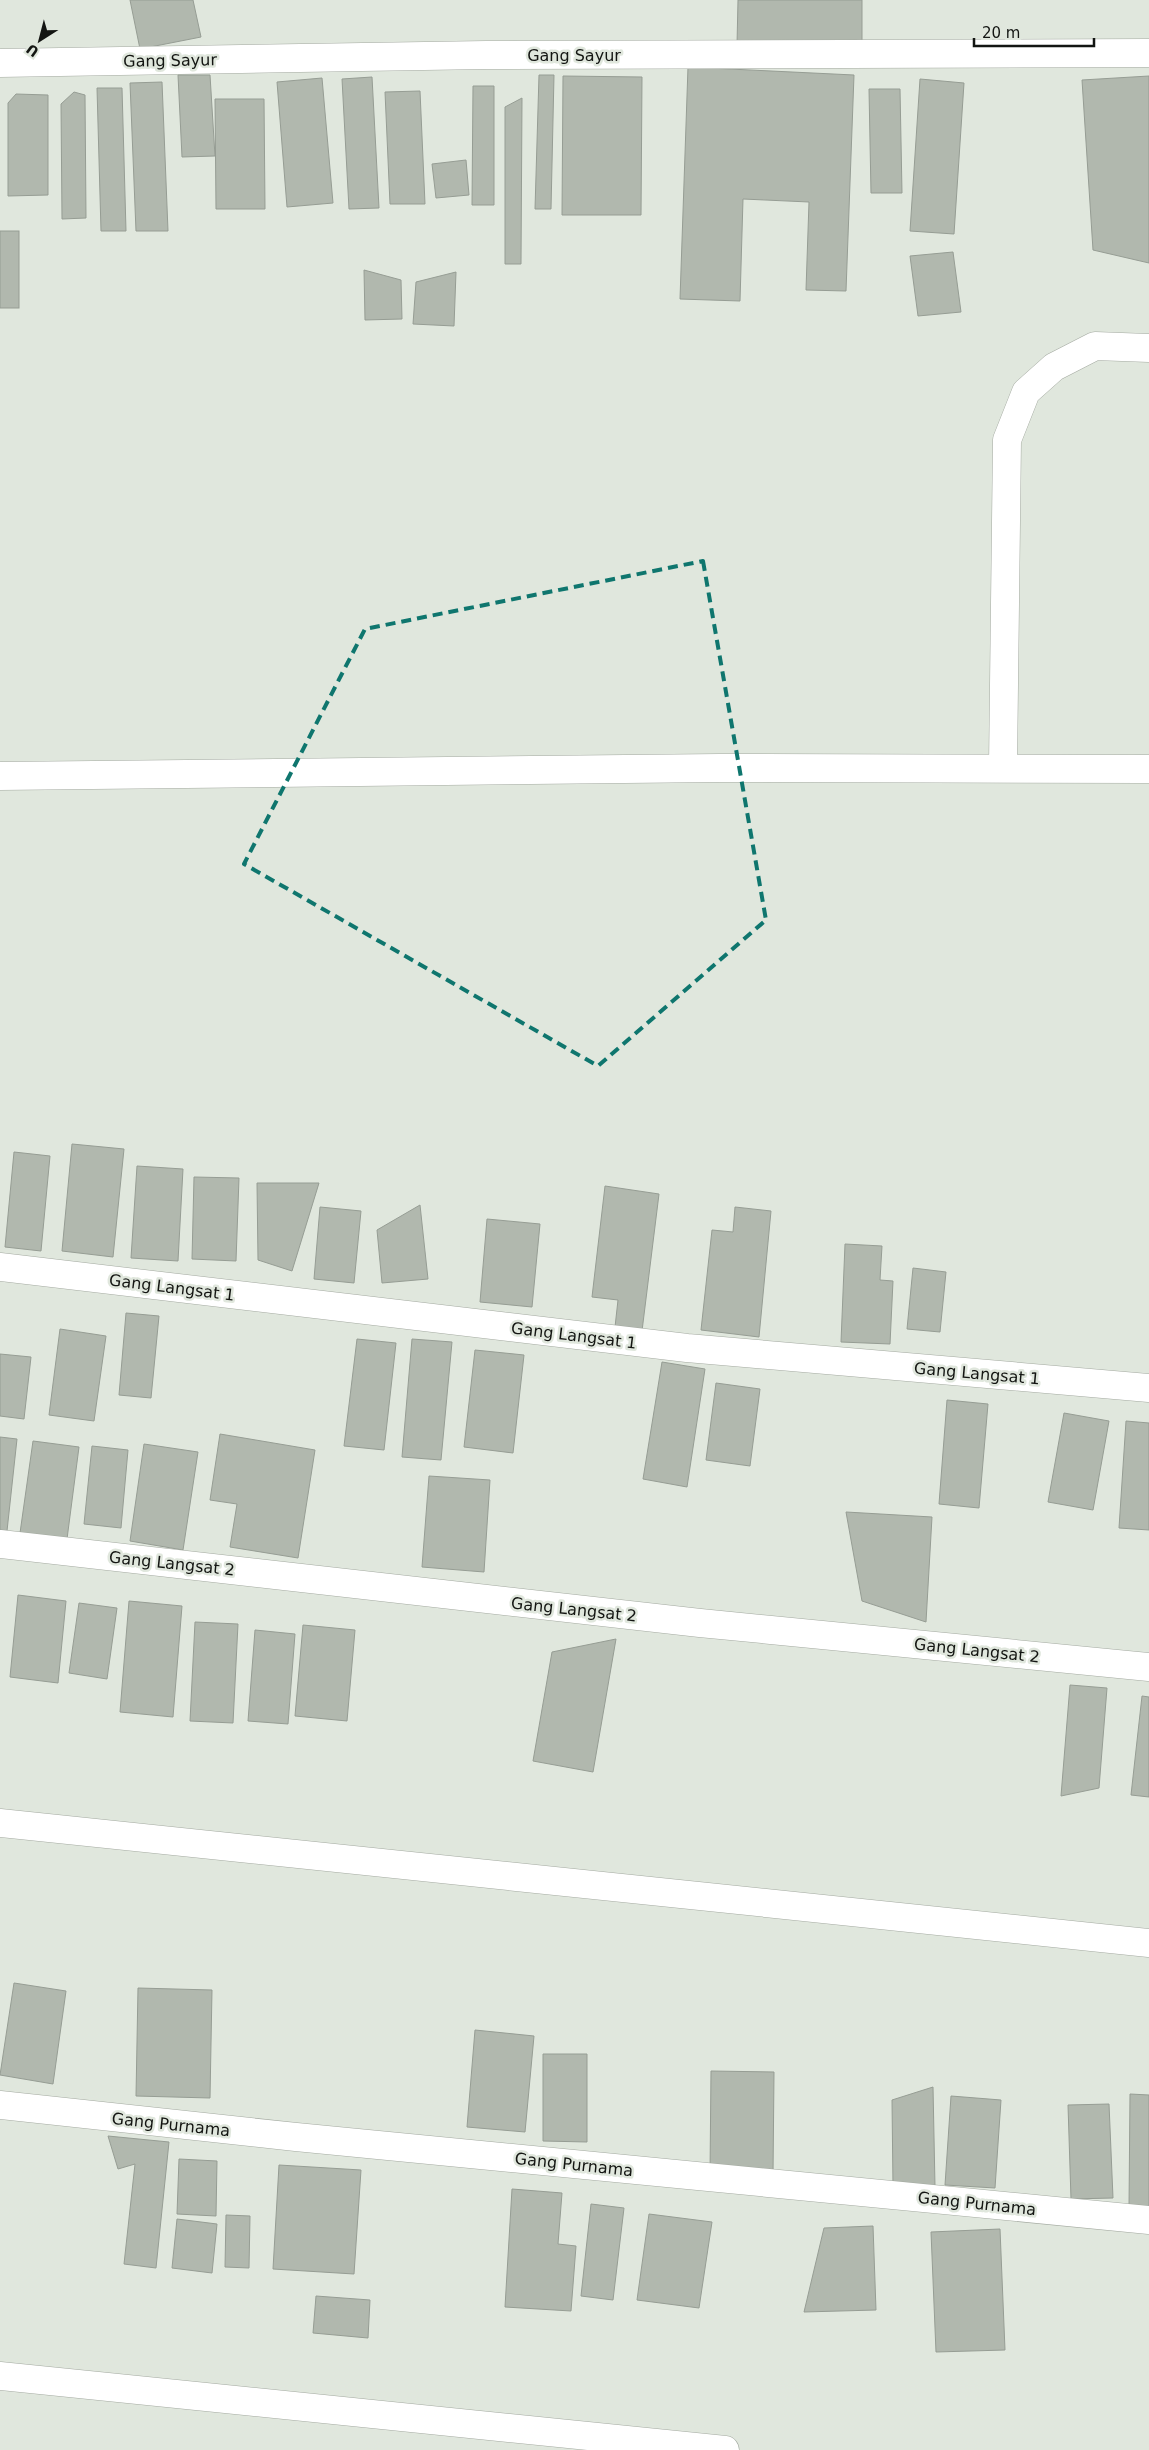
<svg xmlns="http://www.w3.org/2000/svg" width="1149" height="2450" viewBox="0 0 1149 2450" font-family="'DejaVu Sans',sans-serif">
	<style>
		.building { fill: #b1b8ae; stroke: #969d94 }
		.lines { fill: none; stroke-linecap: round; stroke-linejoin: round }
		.minor-casing { stroke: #a4aaa1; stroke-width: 29 }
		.minor { stroke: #fff; stroke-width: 28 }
		.marked { fill: none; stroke: #0f766e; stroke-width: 4; stroke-dasharray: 10 6; stroke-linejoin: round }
		.labels { text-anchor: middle; stroke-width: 5; stroke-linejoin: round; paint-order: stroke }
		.street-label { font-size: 16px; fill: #131512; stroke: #e0e7dd }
	</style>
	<rect width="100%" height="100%" fill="#e0e7dd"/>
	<g class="building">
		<polygon points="130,0 193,0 201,37 140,49"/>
		<polygon points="738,0 862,0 862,47 737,45"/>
		<polygon points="688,67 854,75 846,291 806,290 809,202 743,199 740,301 680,299"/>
		<polygon points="178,75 210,75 215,156 182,157"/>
		<polygon points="539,75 554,75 551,209 535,209"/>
		<polygon points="563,76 642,77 641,215 562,215"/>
		<polygon points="1149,76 1149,263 1093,250 1082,80"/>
		<polygon points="372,77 379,208 349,209 342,79"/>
		<polygon points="322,78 333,203 287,207 277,82"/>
		<polygon points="920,79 964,83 954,234 910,231"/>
		<polygon points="162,82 168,231 136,231 130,83"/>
		<polygon points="473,86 494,86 494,205 472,205"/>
		<polygon points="97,88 122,88 126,231 101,231"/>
		<polygon points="869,89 900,89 902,193 871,193"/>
		<polygon points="420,91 425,204 390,204 385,92"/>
		<polygon points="74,92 85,95 86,218 62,219 61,104"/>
		<polygon points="16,94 48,95 48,195 8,196 8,103"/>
		<polygon points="522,98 521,264 505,264 505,107"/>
		<polygon points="215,99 264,99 265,209 216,209"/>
		<polygon points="466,160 469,195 436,198 432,164"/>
		<rect x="0" y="231" width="19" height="77"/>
		<polygon points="953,252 961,312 918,316 910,256"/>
		<polygon points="364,270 401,280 402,319 365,320"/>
		<polygon points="456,272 454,326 413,324 416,282"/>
		<polygon points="72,1144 124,1149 113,1257 62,1251"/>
		<polygon points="14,1152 50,1156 41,1251 5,1247"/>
		<polygon points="137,1166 183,1169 178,1261 131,1258"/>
		<polygon points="194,1177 239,1178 236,1261 192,1259"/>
		<polygon points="257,1183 319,1183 292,1271 258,1260"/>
		<polygon points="605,1186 659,1194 642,1331 615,1327 618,1300 592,1297"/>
		<polygon points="420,1205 428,1279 382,1283 377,1230"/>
		<polygon points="320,1207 361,1211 354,1283 314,1279"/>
		<polygon points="735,1207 771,1211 759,1337 701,1330 712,1230 733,1232"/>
		<polygon points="487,1219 540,1224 532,1307 480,1302"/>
		<polygon points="845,1244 882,1246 880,1280 893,1281 890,1344 841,1342"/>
		<polygon points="913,1268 946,1272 940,1332 907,1329"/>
		<polygon points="126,1313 159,1316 151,1398 119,1395"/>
		<polygon points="60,1329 106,1336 94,1421 49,1415"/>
		<polygon points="357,1339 396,1343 384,1450 344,1446"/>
		<polygon points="412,1339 452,1342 441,1460 402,1457"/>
		<polygon points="475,1350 524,1355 513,1453 464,1447"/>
		<polygon points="0,1354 31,1357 24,1419 0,1416"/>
		<polygon points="662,1362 705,1369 687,1487 643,1479"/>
		<polygon points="716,1383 760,1389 750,1466 706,1460"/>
		<polygon points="947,1400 988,1404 979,1508 939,1504"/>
		<polygon points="1064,1413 1109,1421 1093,1510 1048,1502"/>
		<polygon points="1126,1421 1149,1423 1149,1530 1119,1528"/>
		<polygon points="220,1434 315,1450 298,1558 230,1547 237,1504 210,1500"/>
		<polygon points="0,1437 17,1439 7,1531 0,1530"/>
		<polygon points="33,1441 79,1447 67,1539 20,1533"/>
		<polygon points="144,1444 198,1452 183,1550 130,1541"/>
		<polygon points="92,1446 128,1450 121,1528 84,1524"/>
		<polygon points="429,1476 490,1480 484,1572 422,1567"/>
		<polygon points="846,1512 932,1517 926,1622 862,1601"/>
		<polygon points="18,1595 66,1601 58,1683 10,1677"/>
		<polygon points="129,1601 182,1606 173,1717 120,1712"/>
		<polygon points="79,1603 117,1608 107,1679 69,1673"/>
		<polygon points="195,1622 238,1624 233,1723 190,1721"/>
		<polygon points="303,1625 355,1630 347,1721 295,1716"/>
		<polygon points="255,1630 295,1634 288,1724 248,1721"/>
		<polygon points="616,1639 593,1772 533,1761 552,1652"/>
		<polygon points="1070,1685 1107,1688 1099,1788 1061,1796"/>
		<polygon points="1142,1696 1149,1697 1149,1797 1131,1795"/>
		<polygon points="14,1983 66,1991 53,2084 0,2075"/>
		<polygon points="138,1988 212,1990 210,2098 136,2096"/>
		<polygon points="475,2030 534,2036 525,2132 467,2127"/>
		<polygon points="543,2054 587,2054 587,2142 543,2141"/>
		<polygon points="711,2071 774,2072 773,2175 710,2174"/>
		<polygon points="933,2087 935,2187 893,2187 892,2100"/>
		<polygon points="1130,2094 1149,2095 1149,2207 1129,2207"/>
		<polygon points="951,2096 1001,2100 995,2188 945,2185"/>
		<polygon points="1109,2104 1113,2198 1071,2199 1068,2105"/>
		<polygon points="108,2136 169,2142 156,2268 124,2264 135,2164 118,2169"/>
		<polygon points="179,2159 217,2161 216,2216 177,2214"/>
		<polygon points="279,2165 361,2170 354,2274 273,2269"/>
		<polygon points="512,2189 562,2193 558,2244 576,2246 571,2311 505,2307"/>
		<polygon points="591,2204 624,2208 613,2300 581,2296"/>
		<polygon points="649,2214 712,2222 699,2308 637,2300"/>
		<polygon points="226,2215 250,2216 249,2268 225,2267"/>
		<polygon points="177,2219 217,2224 212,2273 172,2268"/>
		<polygon points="873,2226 876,2310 804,2312 824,2228"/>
		<polygon points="1000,2229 1005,2350 936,2352 931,2232"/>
		<polygon points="316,2296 370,2300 368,2338 313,2333"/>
	</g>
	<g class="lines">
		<g class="minor-casing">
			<g id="minor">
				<polyline points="0,63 486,55 1149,53"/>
				<polyline points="1003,767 1007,440 1026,392 1054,367 1095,346 1149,348"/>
				<polyline points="0,776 719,768 1149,769"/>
				<polyline points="0,1267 687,1348 1149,1388"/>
				<polyline points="0,1544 700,1623 1149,1667"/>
				<polyline points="0,1823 1149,1943"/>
				<polyline points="0,2105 296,2137 1149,2220"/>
				<polyline points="0,2376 725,2450"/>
			</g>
		</g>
		<use href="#minor" class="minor"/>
	</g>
	<path class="marked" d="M703,561L766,920L598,1066L244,864L365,629Z"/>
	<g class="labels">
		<g class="street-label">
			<text x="574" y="61">Gang Sayur</text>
			<text transform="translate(170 60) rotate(-1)" y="6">Gang Sayur</text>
			<text transform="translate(172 1287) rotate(7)" y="6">Gang Langsat 1</text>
			<text transform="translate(574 1335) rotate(7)" y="6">Gang Langsat 1</text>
			<text transform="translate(977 1373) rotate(5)" y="6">Gang Langsat 1</text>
			<text transform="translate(172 1563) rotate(6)" y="6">Gang Langsat 2</text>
			<text transform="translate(574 1609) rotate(6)" y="6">Gang Langsat 2</text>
			<text transform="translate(977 1650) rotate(6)" y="6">Gang Langsat 2</text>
			<text transform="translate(171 2124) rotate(6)" y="6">Gang Purnama</text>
			<text transform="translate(574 2164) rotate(6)" y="6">Gang Purnama</text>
			<text transform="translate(977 2203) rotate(6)" y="6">Gang Purnama</text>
		</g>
	</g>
	<g transform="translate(40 40) rotate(216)" stroke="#e0e7dd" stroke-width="4" paint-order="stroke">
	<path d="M0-4L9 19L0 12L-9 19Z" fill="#131512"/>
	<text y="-8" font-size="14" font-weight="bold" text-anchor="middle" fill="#131512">U</text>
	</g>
	<path d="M974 38v8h120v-8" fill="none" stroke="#131512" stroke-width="2.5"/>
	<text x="982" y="38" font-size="15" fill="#131512" stroke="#e0e7dd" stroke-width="4" paint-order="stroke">20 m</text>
</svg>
